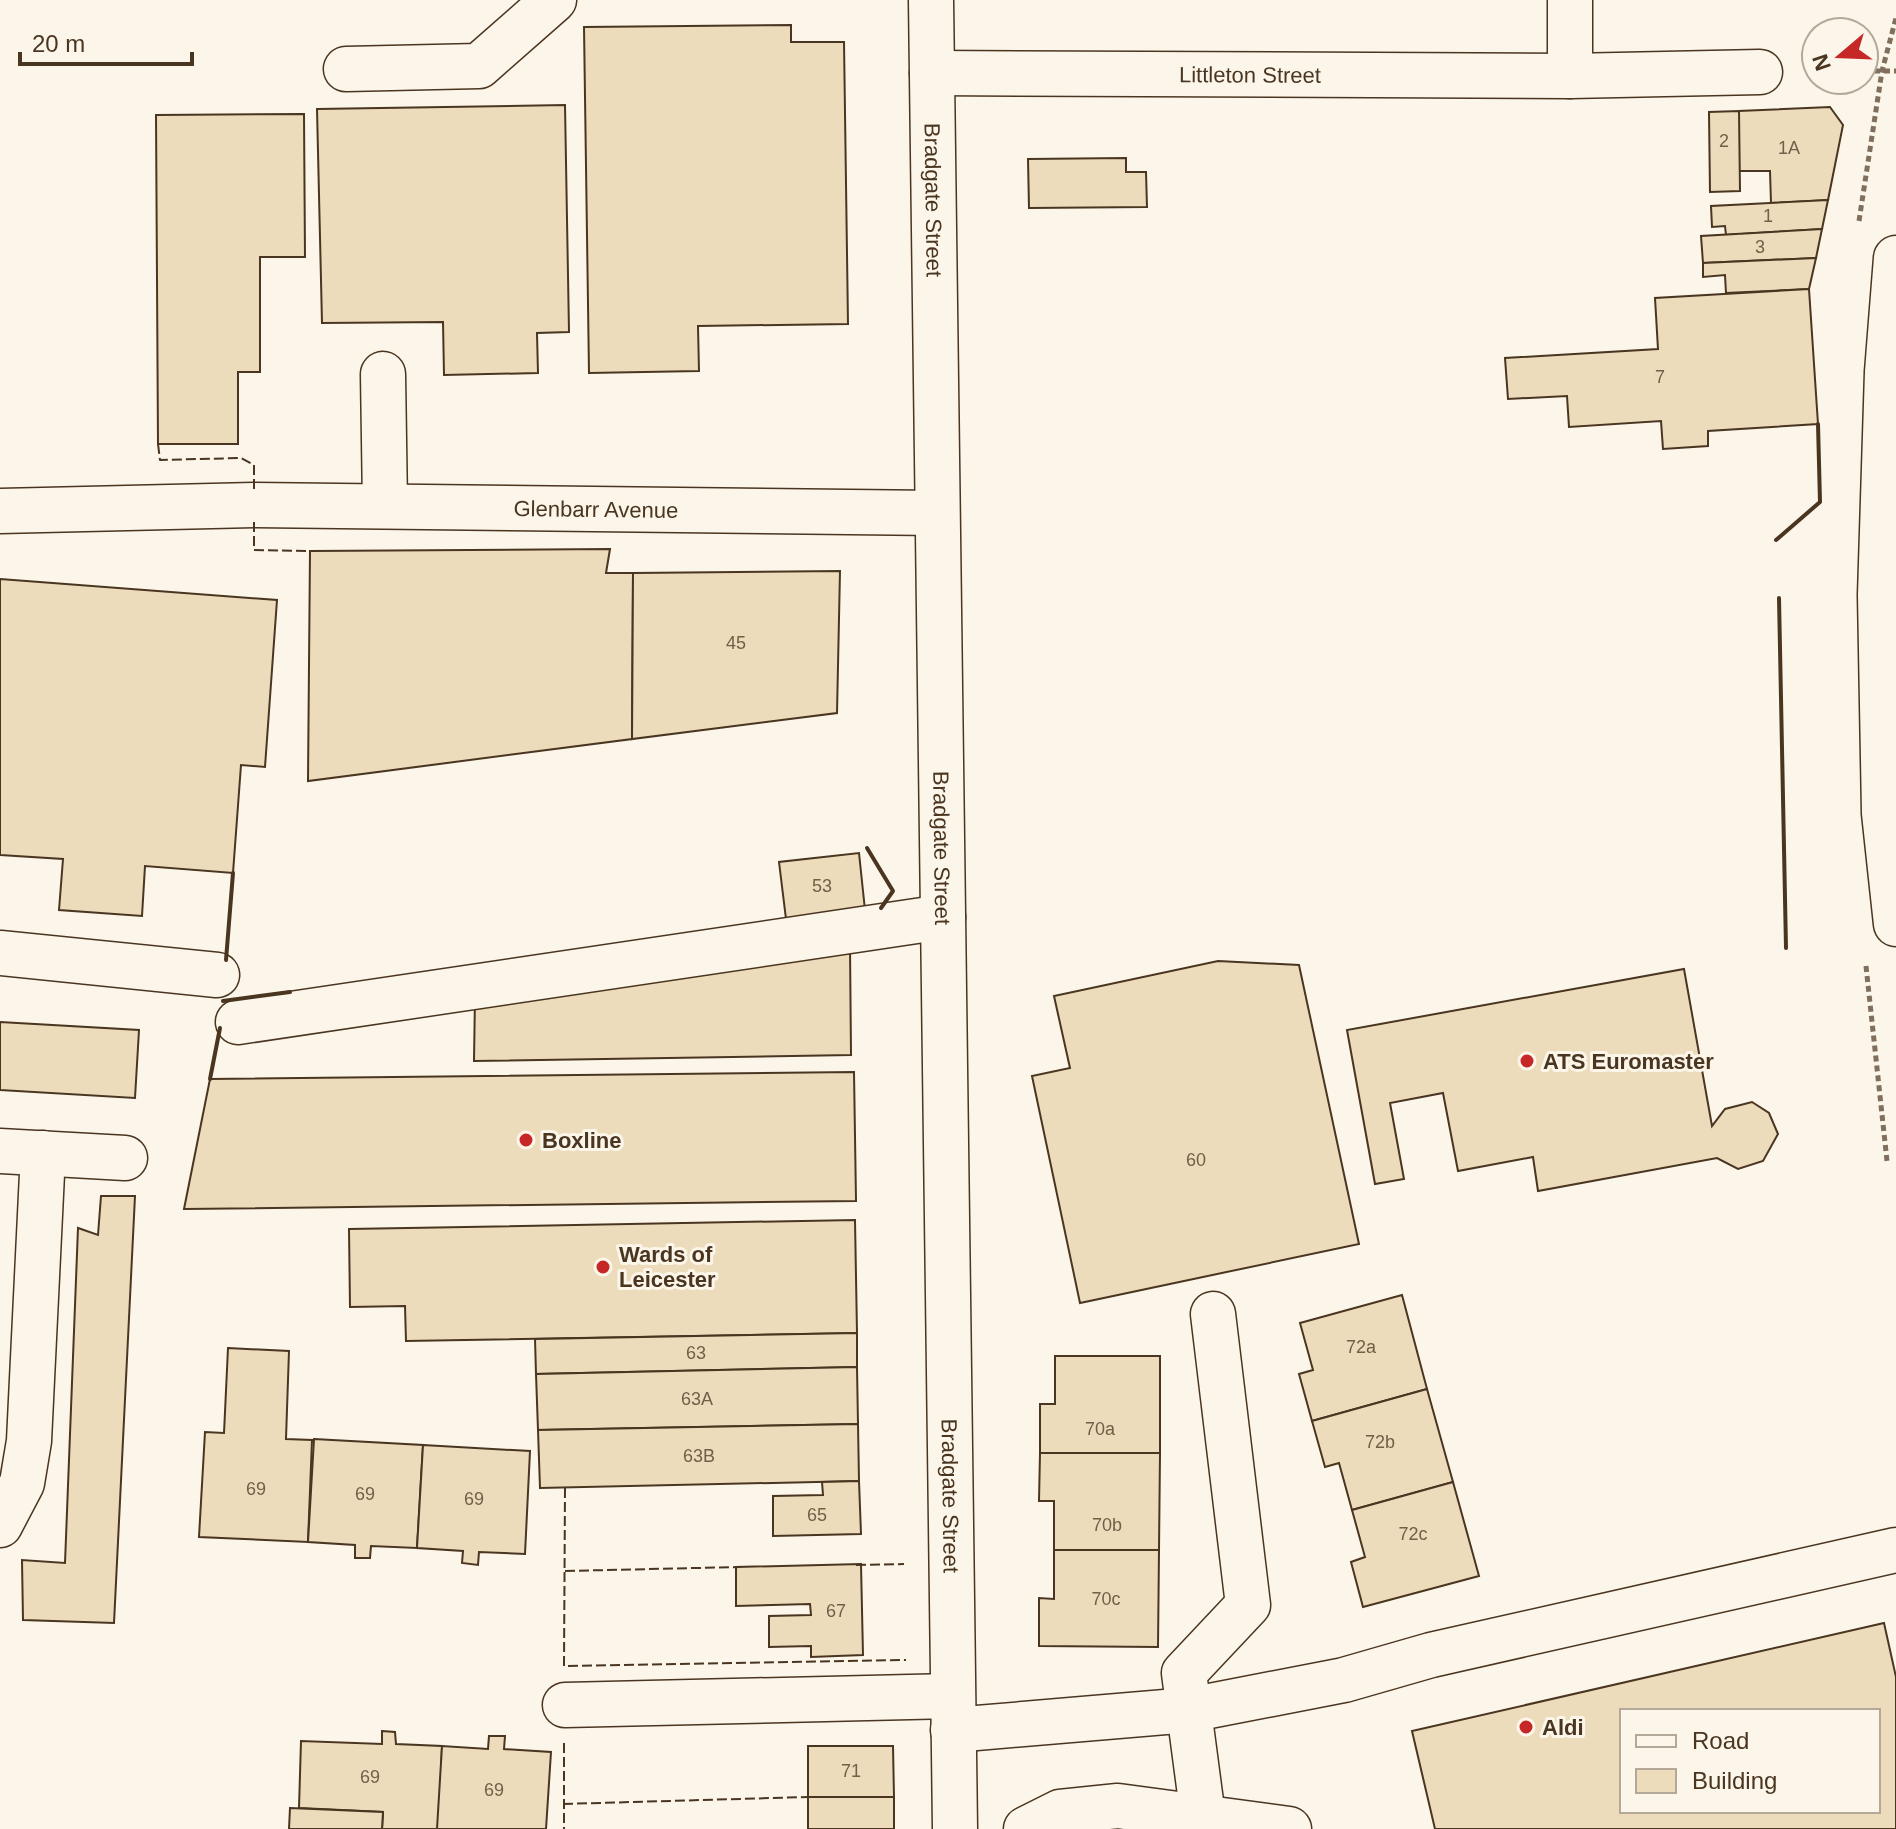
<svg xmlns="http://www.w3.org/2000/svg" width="1896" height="1829" viewBox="0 0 1896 1829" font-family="Arial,sans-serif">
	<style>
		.building { fill: #ecdcbc; stroke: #4a3520; stroke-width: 2; fill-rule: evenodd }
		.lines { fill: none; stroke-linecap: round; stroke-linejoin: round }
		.minor-casing { stroke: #4a3520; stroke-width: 47 }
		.major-casing { stroke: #4a3520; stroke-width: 47 }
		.path { stroke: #7f6f5c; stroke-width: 5; stroke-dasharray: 6 4; stroke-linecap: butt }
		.minor { stroke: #fbf6e9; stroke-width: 44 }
		.major { stroke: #fbf6e9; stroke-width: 44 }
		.fence { stroke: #4a3520; stroke-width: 2; stroke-dasharray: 10 4; stroke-linecap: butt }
		.wall { stroke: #4a3520; stroke-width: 4 }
		.poi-dot { fill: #c62828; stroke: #fbf6e9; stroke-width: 3 }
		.labels { text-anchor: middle; stroke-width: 6; stroke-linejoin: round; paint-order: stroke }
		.number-label { font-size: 18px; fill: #725f47 }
		.street-label { font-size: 22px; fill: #4a3520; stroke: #fbf6e9 }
		.poi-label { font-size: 22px; font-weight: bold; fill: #4a3520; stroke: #fbf6e9; text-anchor: start }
	</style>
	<rect width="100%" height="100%" fill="#fbf6e9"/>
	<g class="building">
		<polygon points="791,25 791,42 844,42 848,324 698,326 699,371 589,373 584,27"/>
		<polygon points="565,105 569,332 537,333 538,373 444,375 443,322 322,323 317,109"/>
		<polygon points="1830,107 1843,125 1828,200 1771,203 1770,171 1739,171 1739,111"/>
		<polygon points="1739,111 1740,191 1710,192 1709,112"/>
		<polygon points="304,114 305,257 260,257 260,372 238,372 238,444 158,444 156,115"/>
		<polygon points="1126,158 1126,172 1146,172 1147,207 1029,208 1028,159"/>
		<polygon points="1828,200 1822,229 1726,235 1725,226 1712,227 1711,206"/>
		<polygon points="1822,229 1816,258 1703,263 1701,236"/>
		<polygon points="1816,258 1809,289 1726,293 1725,275 1703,277 1703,263"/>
		<polygon points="1809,289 1818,424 1708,431 1708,446 1663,449 1661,421 1569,427 1567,396 1508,399 1505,358 1658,349 1655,298"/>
		<polygon points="610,549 606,573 633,573 632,739 308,781 310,551"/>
		<polygon points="840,571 837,713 632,739 633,573"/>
		<polygon points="0,579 277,600 265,767 241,765 233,873 145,866 142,916 59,910 63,859 0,855"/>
		<polygon points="859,853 865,910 786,919 779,862"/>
		<polygon points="850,946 851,1055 474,1061 475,996"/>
		<polygon points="1218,961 1299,965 1359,1244 1080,1303 1032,1076 1070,1068 1054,996"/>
		<polygon points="1684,969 1712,1126 1725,1109 1752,1102 1769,1113 1778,1134 1763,1161 1738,1169 1717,1158 1538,1191 1533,1157 1458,1171 1443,1093 1390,1103 1404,1179 1375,1184 1347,1030"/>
		<polygon points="0,1022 139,1030 135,1098 0,1090"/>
		<polygon points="854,1072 856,1201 184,1209 210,1079"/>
		<polygon points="101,1196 135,1196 114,1623 23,1620 22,1560 65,1563 78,1228 98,1235"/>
		<polygon points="855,1220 857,1333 406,1341 405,1306 350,1307 349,1229"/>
		<polygon points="1402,1295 1427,1389 1312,1421 1299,1374 1313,1370 1300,1323"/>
		<polygon points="857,1333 857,1367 536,1374 535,1339"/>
		<polygon points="228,1348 289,1351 286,1439 312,1440 308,1542 199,1537 205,1432 224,1433"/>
		<polygon points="1055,1356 1160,1356 1160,1453 1040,1453 1040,1404 1055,1404"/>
		<polygon points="857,1367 858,1424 538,1430 536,1374"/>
		<polygon points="1427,1389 1453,1482 1352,1510 1339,1463 1325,1467 1312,1421"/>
		<polygon points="858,1424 859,1481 540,1488 538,1430"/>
		<polygon points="314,1439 423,1445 417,1548 371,1546 370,1558 355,1558 355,1545 308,1542"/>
		<polygon points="423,1445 530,1451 525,1554 479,1552 478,1565 462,1563 463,1551 417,1548"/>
		<polygon points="1040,1453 1160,1453 1159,1550 1054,1550 1054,1501 1039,1501"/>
		<polygon points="859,1481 861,1534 773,1536 773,1496 823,1495 822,1482"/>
		<polygon points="1453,1482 1479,1576 1363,1607 1351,1562 1365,1557 1352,1510"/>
		<polygon points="1054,1550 1159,1550 1158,1647 1039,1646 1039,1598 1054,1599"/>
		<polygon points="861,1564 863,1655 811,1657 811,1646 769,1647 769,1616 811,1615 810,1604 736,1606 736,1567"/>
		<path d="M1884,1623L1896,1677V1829H1435L1412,1731ZM1622,1711H1878V1811H1622Z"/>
		<polygon points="382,1731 395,1732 396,1744 442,1746 439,1829 382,1829 383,1812 299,1808 301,1741 382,1744"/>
		<polygon points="489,1736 505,1736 504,1749 551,1752 546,1829 437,1829 442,1746 488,1749"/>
		<polygon points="808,1746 893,1746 894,1797 808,1797"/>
		<rect x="808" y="1797" width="86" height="32"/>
		<polygon points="290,1808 383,1812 382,1829 289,1829"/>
	</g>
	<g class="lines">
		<g class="minor-casing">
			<g id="minor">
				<path id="s1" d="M931,0L955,1829"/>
				<polyline points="1570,0 1570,76"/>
				<polyline points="346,69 479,66 554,0"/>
				<path id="s2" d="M932,73L1570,76L1760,72"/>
				<polyline points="383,374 385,506"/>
				<path id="s3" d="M0,511L254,505L937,513"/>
				<polyline points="0,953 217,975"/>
				<polyline points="238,1022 943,917"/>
				<polyline points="0,1151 125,1158"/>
				<polyline points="0,1525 22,1483 29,1441 43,1153"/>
				<polyline points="565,1705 952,1696"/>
				<polyline points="953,1730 1189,1710 1344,1680 1431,1655 1896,1550"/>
				<polyline points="1203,1817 1184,1673 1248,1605 1213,1314"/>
				<polyline points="1026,1829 1060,1812 1118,1806 1289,1829"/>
			</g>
		</g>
		<g class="major-casing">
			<polyline id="major" points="1896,258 1887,372 1880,595 1884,813 1896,924"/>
		</g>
		<g class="path">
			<polyline points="1864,71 1896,71"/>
			<polyline points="1859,221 1882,71 1896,18"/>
			<polyline points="1866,966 1887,1161"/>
		</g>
		<use href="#minor" class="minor"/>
		<use href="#major" class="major"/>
		<g class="fence">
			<polyline points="158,444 160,460 241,458 254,465 254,490"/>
			<polyline points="254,522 254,550 310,551"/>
			<polyline points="565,1488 564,1666 906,1660"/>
			<polyline points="856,1565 904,1564"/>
			<polyline points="565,1571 740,1567"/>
			<polyline points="564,1743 564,1829"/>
			<polyline points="563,1804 808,1797"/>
		</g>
		<g class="wall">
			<polyline points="1776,540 1820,502 1818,424"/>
			<polyline points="1779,598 1786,948"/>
			<polyline points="867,848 893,891 881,908"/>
			<polyline points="226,960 233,873"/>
			<polyline points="223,1001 290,992"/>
			<polyline points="210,1079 220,1028"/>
		</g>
	</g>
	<g class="poi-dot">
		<circle cx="1527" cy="1061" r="8"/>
		<circle cx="526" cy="1140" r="8"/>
		<circle cx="603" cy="1267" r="8"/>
		<circle cx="1526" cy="1727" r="8"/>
	</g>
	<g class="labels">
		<g class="number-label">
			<text x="1724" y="147">2</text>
			<text x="1789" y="154">1A</text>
			<text x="1768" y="222">1</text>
			<text x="1760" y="253">3</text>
			<text x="1660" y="383">7</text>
			<text x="736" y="649">45</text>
			<text x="822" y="892">53</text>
			<text x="1196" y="1166">60</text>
			<text x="1361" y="1353">72a</text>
			<text x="696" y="1359">63</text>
			<text x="697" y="1405">63A</text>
			<text x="1100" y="1435">70a</text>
			<text x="1380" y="1448">72b</text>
			<text x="699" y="1462">63B</text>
			<text x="256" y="1495">69</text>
			<text x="365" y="1500">69</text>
			<text x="474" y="1505">69</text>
			<text x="817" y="1521">65</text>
			<text x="1107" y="1531">70b</text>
			<text x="1413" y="1540">72c</text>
			<text x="1106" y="1605">70c</text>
			<text x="836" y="1617">67</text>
			<text x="851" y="1777">71</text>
			<text x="370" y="1783">69</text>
			<text x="494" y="1796">69</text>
		</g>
		<g class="street-label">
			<text dy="8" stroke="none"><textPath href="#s2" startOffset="318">Littleton Street</textPath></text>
			<text dy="8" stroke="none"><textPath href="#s1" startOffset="200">Bradgate Street</textPath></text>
			<text dy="8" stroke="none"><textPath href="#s3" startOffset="596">Glenbarr Avenue</textPath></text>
			<text dy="8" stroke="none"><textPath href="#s1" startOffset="848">Bradgate Street</textPath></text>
			<text dy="8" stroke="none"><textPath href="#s1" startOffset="1496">Bradgate Street</textPath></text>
		</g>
		<g class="poi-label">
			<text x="1543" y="1069">ATS Euromaster</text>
			<text x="542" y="1148">Boxline</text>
			<text x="619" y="1262">Wards of<tspan x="619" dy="25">Leicester</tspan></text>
			<text x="1542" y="1735">Aldi</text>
		</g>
	</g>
	<rect x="1620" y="1709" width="260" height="104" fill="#fbf6e9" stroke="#b4a999" stroke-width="2"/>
	<rect x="1636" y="1735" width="40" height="12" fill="#fbf6e9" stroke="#b4a999" stroke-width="2"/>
	<text x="1692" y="1749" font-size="24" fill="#4a3520">Road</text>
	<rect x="1636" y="1769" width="40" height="24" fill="#ecdcbc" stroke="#b4a999" stroke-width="2"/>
	<text x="1692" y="1789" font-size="24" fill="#4a3520">Building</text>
	<g transform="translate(1840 56) rotate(251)"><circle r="38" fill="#fbf6e9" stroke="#b4a999" stroke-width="2"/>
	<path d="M0-6L14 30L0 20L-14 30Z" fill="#c62828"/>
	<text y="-12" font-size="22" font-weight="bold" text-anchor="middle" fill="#4a3520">N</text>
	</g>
	<path d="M20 52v12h172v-12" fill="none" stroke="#4a3520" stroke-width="4"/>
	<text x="32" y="52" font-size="24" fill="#4a3520" stroke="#fbf6e9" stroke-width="6" paint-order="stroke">20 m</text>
</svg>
